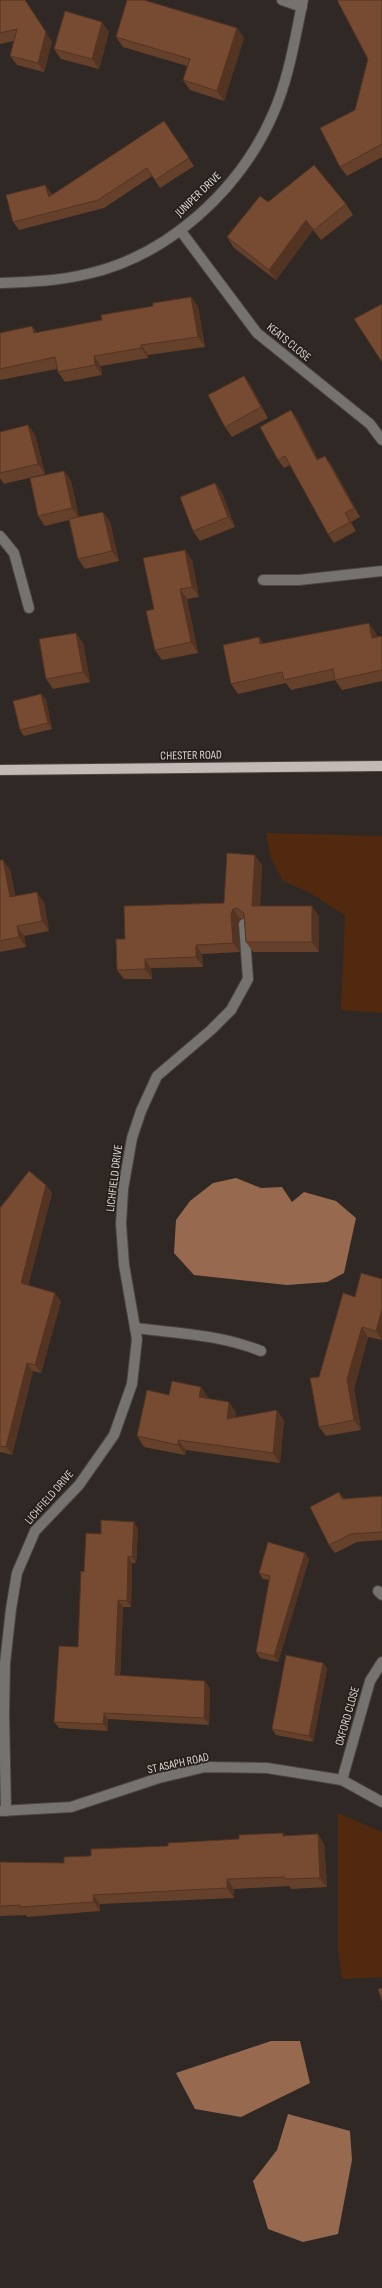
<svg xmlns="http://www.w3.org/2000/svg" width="382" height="2288" viewBox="0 0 382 2288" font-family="'Sofia Sans Condensed',sans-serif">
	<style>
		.green { fill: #50290f }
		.water { fill: #976a4f }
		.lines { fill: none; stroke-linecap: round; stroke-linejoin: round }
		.minor-casing { stroke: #4b4440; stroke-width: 12 }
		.major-casing { stroke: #4b4440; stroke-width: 12 }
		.minor { stroke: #767270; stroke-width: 10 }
		.major { stroke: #c3bab5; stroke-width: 10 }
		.wall { fill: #65402a }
		.shaded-wall { fill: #533422 }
		.building { fill: #764b31; stroke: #533422 }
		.labels { text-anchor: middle; stroke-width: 3.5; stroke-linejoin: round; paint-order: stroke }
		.street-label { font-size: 12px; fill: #dad5d2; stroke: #261f1a }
	</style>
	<rect width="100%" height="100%" fill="#302824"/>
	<g class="green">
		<polygon points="266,833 382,836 382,1013 341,1010 345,915 308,892 283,881 271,858"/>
		<polygon points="338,1813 382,1832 382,1977 342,1979 338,1952"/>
	</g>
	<g class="water">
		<polygon points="236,1178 261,1188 282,1187 292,1202 304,1192 336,1201 356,1218 344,1273 327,1282 287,1285 194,1275 174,1253 176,1220 190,1201 213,1183"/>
		<polygon points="271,2041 300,2041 310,2083 241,2117 195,2109 176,2073"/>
		<polygon points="288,2114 350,2131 352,2160 338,2234 303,2242 268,2229 253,2181 277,2150"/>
	</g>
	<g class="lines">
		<g class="minor-casing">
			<g id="minor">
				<polyline points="282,0 302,7"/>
				<polyline points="180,230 257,333 370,424 382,440"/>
				<path d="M0,283C29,282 58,281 87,274C168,256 240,190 273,114C289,78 295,38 303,0"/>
				<polyline points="0,536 14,553 29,608"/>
				<polyline points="263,580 299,580 382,571"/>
				<path d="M135,1328C178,1333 221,1335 261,1351"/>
				<polyline points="378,1591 382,1595"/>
				<polyline points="342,1780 370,1681 382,1662"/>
				<polyline points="0,1811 71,1807 159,1778 205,1767 267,1768 342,1780 382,1802"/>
				<polyline points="6,1811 4,1714 5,1663 11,1609 17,1573 35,1531 79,1485 114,1435 132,1384 137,1339 124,1265 121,1224 123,1189 132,1138 141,1111 157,1076 211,1030 231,1010 248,979 244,924"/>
			</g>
		</g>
		<g class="major-casing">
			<polyline id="major" points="0,770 382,766"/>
		</g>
		<use href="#minor" class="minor"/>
		<use href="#major" class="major"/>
	</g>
	<g class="wall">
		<polygon points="0,0 52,42 44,72 17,65 10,56 14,41 0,44"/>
		<polygon points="382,0 382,157 347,176 340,167 355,110"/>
		<polygon points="237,28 244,38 224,101 190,90 183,80 187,66 123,47 116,37"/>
		<polygon points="109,32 99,69 61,59 54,49"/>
		<polygon points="164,121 194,166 160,188 152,176 104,208 19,230 13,222 45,185 51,193 52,195"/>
		<polygon points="268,202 346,204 353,215 321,240 313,230 276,280 234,248 227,237"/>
		<polygon points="191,297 198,307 205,347 148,355 148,358 101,366 102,375 65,382 58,372 57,369 0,380 0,333 32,326 37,333 102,320 153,306"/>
		<polygon points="244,376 251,386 268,418 232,437 225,427"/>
		<polygon points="291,410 297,419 318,460 331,464 360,517 351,522 356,531 334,543 328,534 290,465 284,468 278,460"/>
		<polygon points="28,425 35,435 45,474 4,484 0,478 0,432"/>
		<polygon points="64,471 71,481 79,517 103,512 110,522 119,561 85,569 78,559 69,520 45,526 38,516"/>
		<polygon points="215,483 222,493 235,527 200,541 193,531"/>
		<polygon points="192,560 199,597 187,599 198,653 162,660 155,650 154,609"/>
		<polygon points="376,633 377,637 382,636 382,681 342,690 335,680 291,690 286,683 238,694 231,684 259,637 263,644"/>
		<polygon points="83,643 90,682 53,689 46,679"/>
		<polygon points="41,694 46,700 52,729 24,736 20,730"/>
		<polygon points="0,860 3,860 10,870 15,896 44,902 49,931 24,936 26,947 0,952"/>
		<polygon points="262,865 260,906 319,916 319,952 253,952 246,942 244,918 240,919 238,924 240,952 202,954 203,967 151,968 152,979 124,979 117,970 125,939 224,903"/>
		<polygon points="46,1185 52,1193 28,1285 61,1301 41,1373 33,1371 12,1455 0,1452 0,1454 0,1207"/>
		<polygon points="382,1279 382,1340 368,1337 354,1389 361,1430 326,1436 319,1427 319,1377 355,1297"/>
		<polygon points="169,1395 208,1397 208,1399 236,1412 235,1417 284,1420 280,1463 186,1450 185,1455 144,1447 137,1436"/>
		<polygon points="339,1492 344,1499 382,1496 382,1540 357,1542 335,1553 329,1545"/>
		<polygon points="138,1528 136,1563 132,1563 131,1607 123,1607 120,1675 210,1688 209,1725 108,1719 108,1731 59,1728 54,1722 78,1647 84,1572 101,1534"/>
		<polygon points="305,1553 309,1559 278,1662 260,1658 256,1652 269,1580 263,1579 259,1573"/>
		<polygon points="323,1663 327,1669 313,1742 276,1735 272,1729"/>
		<polygon points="318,1834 324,1844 327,1887 291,1889 289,1886 234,1889 234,1898 100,1904 100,1911 27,1917 26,1915 0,1916 0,1862 64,1863 91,1856 168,1846 239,1839"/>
	</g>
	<g class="shaded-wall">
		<polygon points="25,0 52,42 44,72 38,63"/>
		<polygon points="102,22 109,32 99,69 92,59"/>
		<polygon points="237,28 244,38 224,101 217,91"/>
		<polygon points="45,185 51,193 54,205 49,197"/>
		<polygon points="306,220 313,230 276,280 269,270"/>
		<polygon points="191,297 198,307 205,347 198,337"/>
		<polygon points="32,326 39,337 34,333"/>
		<polygon points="141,345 148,355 148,358 141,348"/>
		<polygon points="94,356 101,366 102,375 95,365"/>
		<polygon points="244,376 251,386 268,418 261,407"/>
		<polygon points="291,410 297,419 323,469 317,460"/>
		<polygon points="28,425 35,435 45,474 38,464"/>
		<polygon points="325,456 331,464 360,517 354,508"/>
		<polygon points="64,471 71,481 79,518 72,508"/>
		<polygon points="215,483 222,493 235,527 228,517"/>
		<polygon points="103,512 110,522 119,561 112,551"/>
		<polygon points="345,513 351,522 356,531 350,522"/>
		<polygon points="185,550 192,560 199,597 192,587"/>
		<polygon points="180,589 187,599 198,653 191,642"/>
		<polygon points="369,623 376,633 379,648 372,638"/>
		<polygon points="76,633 83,643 90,682 83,672"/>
		<polygon points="259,637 266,648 260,644"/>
		<polygon points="41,694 46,700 52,729 48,723"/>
		<polygon points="255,855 262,865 259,916 252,906"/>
		<polygon points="3,860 10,870 18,907 10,897"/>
		<polygon points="37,892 44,902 49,931 42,921"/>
		<polygon points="312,906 319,916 319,952 312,942"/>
		<polygon points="233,909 240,919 238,924 240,952 233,943 231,914"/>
		<polygon points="17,926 24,936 26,947 19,937"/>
		<polygon points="196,945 202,954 203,967 196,957"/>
		<polygon points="145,959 151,968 152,979 145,969"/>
		<polygon points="46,1185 52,1193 27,1291 21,1283"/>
		<polygon points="55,1293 61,1301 41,1373 35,1365"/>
		<polygon points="382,1309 382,1340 376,1331"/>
		<polygon points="362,1327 368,1337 354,1389 361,1430 354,1420 347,1379"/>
		<polygon points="27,1363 33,1371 12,1455 6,1447"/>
		<polygon points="201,1387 208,1397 206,1407 199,1397"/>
		<polygon points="229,1402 236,1412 234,1429 227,1419"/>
		<polygon points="277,1410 284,1420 280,1463 273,1453"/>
		<polygon points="178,1440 186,1450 185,1455 178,1445"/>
		<polygon points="134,1522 138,1528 136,1563 132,1557"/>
		<polygon points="305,1553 309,1559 278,1662 274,1656"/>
		<polygon points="128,1556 132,1563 131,1607 127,1601"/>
		<polygon points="118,1600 123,1607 120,1682 115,1675"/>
		<polygon points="323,1663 327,1669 313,1742 309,1736"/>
		<polygon points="205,1681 210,1688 209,1725 204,1718"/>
		<polygon points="104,1713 108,1719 108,1731 103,1724"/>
		<polygon points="318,1834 324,1844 327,1887 320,1878"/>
		<polygon points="227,1879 234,1889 234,1898 227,1888"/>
		<polygon points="93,1895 100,1904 100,1911 94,1902"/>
	</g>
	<g class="building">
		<polygon points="0,0 25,0 46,32 38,63 10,56 17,29 0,33"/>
		<polygon points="127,0 144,0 237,28 217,91 183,80 190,59 116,37"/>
		<polygon points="337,0 382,0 382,144 340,167 320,128 355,110 368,59"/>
		<polygon points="65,11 102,22 92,59 54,49"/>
		<polygon points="164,121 189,158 155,180 147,168 98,200 13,222 6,195 45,185 49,197"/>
		<polygon points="314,165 346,204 314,230 306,220 269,270 227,237 260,196 268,202"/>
		<polygon points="191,297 198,337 141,345 141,348 94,356 95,365 58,372 55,357 0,369 0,333 32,326 34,333 102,320 101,315 153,306 153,303"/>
		<polygon points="382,304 382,362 354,319"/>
		<polygon points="244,376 261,407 225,427 208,395"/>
		<polygon points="291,410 317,460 325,456 354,508 345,513 350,522 328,534 285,456 278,460 260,427"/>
		<polygon points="28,425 38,464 0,473 0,432"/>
		<polygon points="64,471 72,508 38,516 30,478"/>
		<polygon points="215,483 228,517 193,531 180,497"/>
		<polygon points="103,512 112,551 78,559 69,519"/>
		<polygon points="185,550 192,587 180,589 191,642 155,650 146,611 154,609 143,558"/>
		<polygon points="369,623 372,638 382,636 382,670 335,680 333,669 284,680 282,672 231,684 223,645 259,637 260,644"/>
		<polygon points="76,633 83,672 46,679 39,639"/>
		<polygon points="41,694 48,723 20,730 13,701"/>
		<polygon points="227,853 255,855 252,906 312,906 312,942 246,942 244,913 237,908 233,909 231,914 233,943 196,945 196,957 145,959 145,969 117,970 116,939 125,939 124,906 224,903"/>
		<polygon points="0,860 3,860 10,897 37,892 42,921 17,926 19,937 0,941"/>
		<polygon points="29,1171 46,1185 21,1283 55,1293 35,1365 27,1363 6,1447 0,1446 0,1207 1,1207"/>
		<polygon points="361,1273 382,1279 382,1309 376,1331 362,1327 347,1379 354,1420 319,1427 310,1378 319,1377 343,1293 355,1297"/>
		<polygon points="172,1381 201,1387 199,1397 229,1402 227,1419 277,1410 273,1453 178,1440 178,1445 137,1436 147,1390 169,1395"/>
		<polygon points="339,1492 342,1499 382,1496 382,1532 351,1534 329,1545 310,1507"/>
		<polygon points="101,1520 134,1522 132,1557 128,1556 127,1601 118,1600 115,1675 205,1681 204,1718 104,1713 103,1724 54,1722 59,1646 78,1647 81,1571 84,1572 86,1533 101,1534"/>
		<polygon points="268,1542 305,1553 274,1656 256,1652 270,1576 259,1573"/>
		<polygon points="286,1655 323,1663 309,1736 272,1729"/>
		<polygon points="283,1833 283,1836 318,1834 320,1878 285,1879 284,1877 227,1879 227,1888 93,1895 94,1902 20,1907 20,1905 0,1906 0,1862 64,1863 64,1857 91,1856 91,1849 168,1846 168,1843 239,1839 239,1835"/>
		<polygon points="382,1988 382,2001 378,1989"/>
	</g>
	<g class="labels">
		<g class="street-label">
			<text transform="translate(198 194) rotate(-44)" y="4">JUNIPER DRIVE</text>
			<text transform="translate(289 342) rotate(39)" y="4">KEATS CLOSE</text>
			<text transform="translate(191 755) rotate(-1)" y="4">CHESTER ROAD</text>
			<text transform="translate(114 1178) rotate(-83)" y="4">LICHFIELD DRIVE</text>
			<text transform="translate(49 1497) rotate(-49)" y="4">LICHFIELD DRIVE</text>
			<text transform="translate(347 1716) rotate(-74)" y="4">OXFORD CLOSE</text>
			<text transform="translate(178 1763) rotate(-12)" y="4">ST ASAPH ROAD</text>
		</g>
	</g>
</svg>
